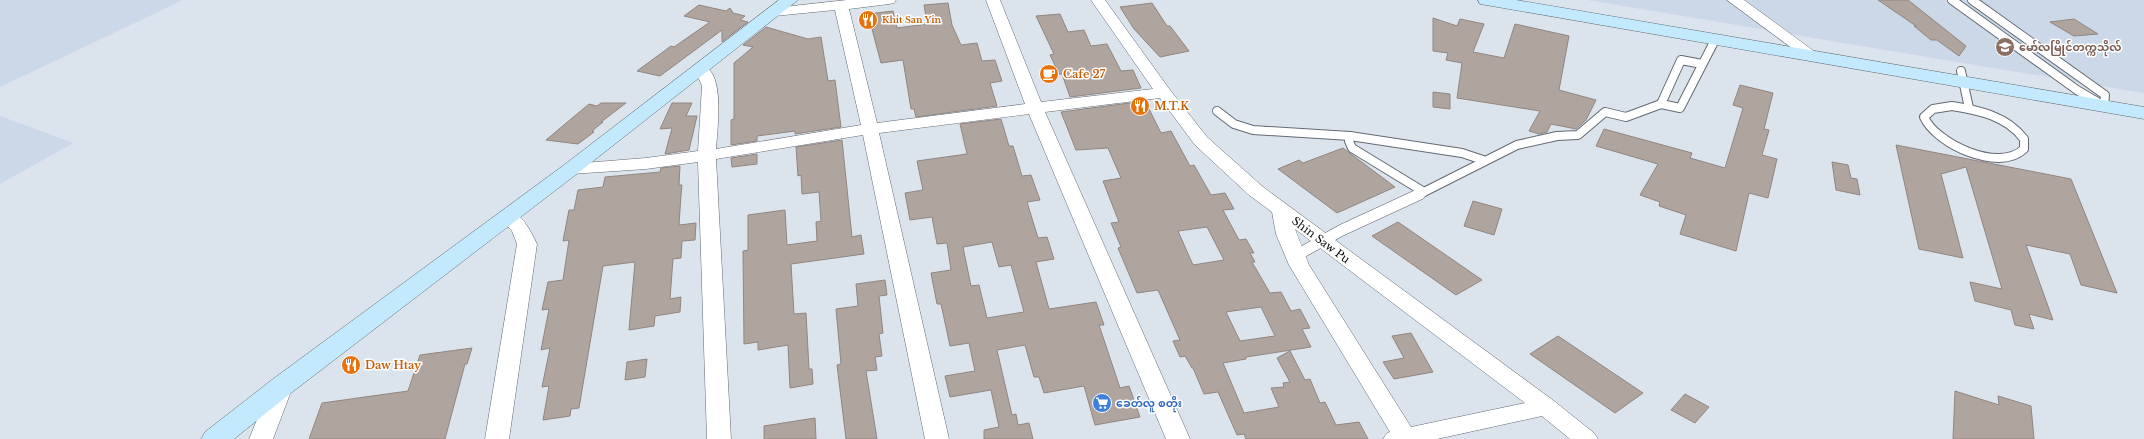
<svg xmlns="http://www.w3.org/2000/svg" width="2144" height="439" viewBox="0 0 2144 439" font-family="'Libre Baskerville','Noto Sans Myanmar',serif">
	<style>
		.built { fill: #cbd8e8 }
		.building { fill: #b0a49e; stroke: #918680; fill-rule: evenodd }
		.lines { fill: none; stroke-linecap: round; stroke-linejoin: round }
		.service-far1-casing { stroke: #636a73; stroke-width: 10 }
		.service-casing { stroke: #636a73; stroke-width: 12 }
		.minor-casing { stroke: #636a73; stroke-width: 1 }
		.secondary-casing { stroke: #636a73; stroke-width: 1 }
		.service-far1 { stroke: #fff; stroke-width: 8 }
		.service { stroke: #fff; stroke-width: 11 }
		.minor { fill: #fff; fill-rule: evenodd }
		.secondary { fill: #c2eafc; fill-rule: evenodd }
		.labels { text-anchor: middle; stroke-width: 3; stroke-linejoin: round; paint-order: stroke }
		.far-food-label { font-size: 9px; font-weight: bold; fill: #c56008; stroke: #fff; text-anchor: start }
		.education-label { font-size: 11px; font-weight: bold; fill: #785e54; stroke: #fff; text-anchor: start }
		.food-label { font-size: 11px; font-weight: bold; fill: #c56008; stroke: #fff; text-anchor: start }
		.street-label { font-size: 11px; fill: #0a0c0f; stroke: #fff }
		.shop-label { font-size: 11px; font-weight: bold; fill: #366cbe; stroke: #fff; text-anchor: start }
	</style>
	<rect width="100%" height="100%" fill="#dbe3ed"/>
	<g class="built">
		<polygon points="0,0 183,0 0,87"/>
		<polygon points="1587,0 2144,0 2144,93"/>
		<polygon points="0,116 73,143 0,184"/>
	</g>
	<g class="building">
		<polygon points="1878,0 1908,0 1966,46 1959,56 1937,40 1931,40 1914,26 1916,26"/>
		<polygon points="948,3 952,25 961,45 977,43 982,61 995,60 1002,81 990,83 997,106 916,117 914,109 911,109 903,60 881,63 868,14 893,11 897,28 927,24 924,5"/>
		<polygon points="1152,3 1167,26 1170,26 1189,51 1160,57 1134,29 1120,7"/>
		<polygon points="699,5 726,11 730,8 733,13 745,16 740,20 748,22 722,42 722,30 660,76 637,71 671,46 674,47 710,22 684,16"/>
		<polygon points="1060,14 1068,32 1084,30 1091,46 1107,44 1121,71 1133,70 1141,88 1070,97 1062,74 1059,74 1050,55 1054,54 1036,16"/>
		<polygon points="1433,18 1457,26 1460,19 1484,24 1473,52 1504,58 1515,24 1569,36 1559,90 1596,100 1586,120 1576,129 1551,124 1547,132 1539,134 1529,131 1540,111 1457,98 1462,63 1446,60 1448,53 1433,51"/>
		<polygon points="2074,19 2098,34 2074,36 2050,22"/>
		<polygon points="766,27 808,39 821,37 828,81 835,80 841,127 795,134 795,131 757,136 757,141 731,145 731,120 734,119 734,63 753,47 743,45"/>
		<polygon points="1740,85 1773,93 1764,129 1769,130 1762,155 1777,159 1768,198 1749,193 1736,251 1680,234 1686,215 1659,206 1660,202 1640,195 1658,164 1596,146 1604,129 1692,153 1690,158 1725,168 1743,108 1733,105"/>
		<polygon points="1433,92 1450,94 1450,109 1433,107"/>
		<path d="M1145,101L1161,133L1171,131L1190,166L1194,165L1211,195L1225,193L1234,209L1223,210L1239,240L1246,239L1254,253H1250L1255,262H1252L1270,293L1281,292L1291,311L1300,309L1310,328L1302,329L1311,347L1246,357V359L1223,363L1244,413L1279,407L1271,388L1284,387L1283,383L1290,382L1277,358L1290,351L1305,380L1310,379L1320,403L1325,402L1336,425L1359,422L1368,439H1246L1244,434L1237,435L1218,392L1204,394L1193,368H1192L1185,356L1180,357L1173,341L1180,340L1158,290L1137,293L1118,248L1121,247L1111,223L1119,222L1103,181L1121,178L1108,148L1076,150L1061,112ZM1207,227L1224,260L1193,265L1178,231ZM1261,307L1275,336L1240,341L1226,312Z"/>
		<polygon points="601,103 626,103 601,122 603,122 592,131 594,132 578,144 546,140 589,104 597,106"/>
		<polygon points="672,103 692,103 686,116 697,116 689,150 665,154 672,128 660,129"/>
		<path d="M1001,119L1009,146H1013L1022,176L1031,175L1040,200L1027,202L1038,238L1047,237L1054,259L1036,262L1049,309L1096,302L1104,325H1099L1120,388L1129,386L1140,417L1095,425L1084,386L1044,393L1039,377H1034L1025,345L997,350L1012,415L1016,414L1018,425L1029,423L1033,439H984V430L999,427L991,390L950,397L945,376L975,371L969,343L950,346L941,304H937L931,273L951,270L947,243L937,244L932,217L910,220L905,193L923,190L917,161L967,154L960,124ZM992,242L999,267L1011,265L1024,312L987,318L979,285L971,286L963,247Z"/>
		<polygon points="842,140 852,237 861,235 864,254 791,264 794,314 806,313 809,369 812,369 813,384 790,388 788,345 758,350 758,342 744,344 743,251 748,250 748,215 785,210 787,245 817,241 816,222 821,221 819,192 802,194 801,175 798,176 796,147"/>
		<polygon points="1896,145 2071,179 2117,293 2081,285 2070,254 2026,245 2053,320 2029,314 2034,329 2015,325 2011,310 1975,301 1970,282 2002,289 1966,167 1941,174 1963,258 1919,249"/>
		<polygon points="1343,148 1395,187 1337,213 1278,169 1299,160 1303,163"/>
		<polygon points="757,154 757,164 732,167 731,158"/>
		<polygon points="1832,162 1848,165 1851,178 1857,179 1860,195 1836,190"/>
		<polygon points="680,166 679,185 682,185 681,195 679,225 696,223 695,240 682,241 681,258 673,259 670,299 681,297 680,312 655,316 654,326 629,330 635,262 603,266 579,408 571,409 570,416 543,420 549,386 542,387 550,348 541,350 549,309 542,310 548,282 563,280 569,240 563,241 569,210 574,210 578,190 603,187 605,177 660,172 661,168"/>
		<polygon points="1473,201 1502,209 1494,235 1464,226"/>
		<polygon points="1398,222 1482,280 1456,295 1372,236"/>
		<polygon points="885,280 887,295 879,296 883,333 879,334 882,356 875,357 877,370 866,371 877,439 846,439 837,365 841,364 836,309 858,306 856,284"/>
		<polygon points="1411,333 1433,372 1394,379 1383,362 1404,358 1392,336"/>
		<polygon points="1558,336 1643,393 1615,413 1530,354"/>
		<polygon points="472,348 467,364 465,364 445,439 309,439 322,403 408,391 420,355"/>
		<polygon points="647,359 645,377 625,380 627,362"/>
		<polygon points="1955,391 1999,405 1998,396 2031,406 2034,439 1953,439"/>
		<polygon points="1685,394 1709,407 1695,423 1671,410"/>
		<polygon points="815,418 816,439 764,439 764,426"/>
	</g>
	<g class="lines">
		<g class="service-far1-casing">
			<g id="service-far1">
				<polyline points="1952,0 2077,90 2104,106 2105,95 1972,0"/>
				<polyline points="1961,71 1969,108"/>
				<polyline points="1661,104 1681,60 1702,64"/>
				<path d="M1952,106C1978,110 2007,116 2024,139V149C1999,173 1936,144 1924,117L1933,109Z"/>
				<polyline points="1217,111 1234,124 1253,130 1350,136 1462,153 1483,160"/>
				<polyline points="1350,136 1349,141 1352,148 1424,192"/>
				<polyline points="1418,195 1517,145 1557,136 1578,135 1605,112 1626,117 1661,104 1680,108 1715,40"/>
			</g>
		</g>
		<g class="service-casing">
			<polyline id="service" points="1295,256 1342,230 1420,194"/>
		</g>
		<g class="minor-casing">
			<g id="minor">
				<path d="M847,0H896L894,3L889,4L849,9L877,123L1025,104L986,0H1000L1041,102L1153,89L1091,0H1105L1170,90L1207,137L1263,187L1554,401L1594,433L1598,439H1570L1542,416L1437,439H1383L1387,433L1390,432L1289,265L1276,234L1272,212L1249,195L1195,145L1160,98L1045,112L1190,439H1166L1029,114L879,133L949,439H925L863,135L716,159L731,439H707L698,162L646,169L571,174L565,173L562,169L565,165L571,164L646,158L698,151L702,86L699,79L691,69L693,66C728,57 717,130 716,149L861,125L835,10L774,16L769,15L767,12L769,9L774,8ZM1295,229L1525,403L1411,427L1309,265Z"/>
				<polygon points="1727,0 1744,0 1822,57 1820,60 1808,60"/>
				<path d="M507,210C523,214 530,230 537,244L509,439H485L517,244L512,231L498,216L500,212Z"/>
				<polygon points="282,378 290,380 293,386 273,439 249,439 271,386 274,380"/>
			</g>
		</g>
		<g class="secondary-casing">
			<g id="secondary">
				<polygon points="779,0 798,0 578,173 291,393 234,439 201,439 205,432 273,379 564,165"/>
				<polygon points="1478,0 1516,0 2144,107 2144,119 1486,5 1480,4"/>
			</g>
		</g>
		<use href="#service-far1" class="service-far1"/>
		<use href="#service" class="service"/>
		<use href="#minor" class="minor"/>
		<use href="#secondary" class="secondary"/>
	</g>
	<defs>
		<g id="restaurant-disc" transform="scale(1)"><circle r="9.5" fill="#e8710a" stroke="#fff"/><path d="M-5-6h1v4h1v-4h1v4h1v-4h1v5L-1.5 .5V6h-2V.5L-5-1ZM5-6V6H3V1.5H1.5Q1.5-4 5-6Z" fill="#fff"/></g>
		<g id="university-disc" transform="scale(1)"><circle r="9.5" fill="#8d6e63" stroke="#fff"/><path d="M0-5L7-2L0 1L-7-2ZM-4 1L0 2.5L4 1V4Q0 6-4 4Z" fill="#fff"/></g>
		<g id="cafe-disc" transform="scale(1)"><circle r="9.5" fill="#e8710a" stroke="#fff"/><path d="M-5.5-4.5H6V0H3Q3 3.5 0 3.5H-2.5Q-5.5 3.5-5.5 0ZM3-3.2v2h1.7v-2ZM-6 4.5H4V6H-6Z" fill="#fff"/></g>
		<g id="supermarket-disc" transform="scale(1)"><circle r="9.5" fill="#3f7fe0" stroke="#fff"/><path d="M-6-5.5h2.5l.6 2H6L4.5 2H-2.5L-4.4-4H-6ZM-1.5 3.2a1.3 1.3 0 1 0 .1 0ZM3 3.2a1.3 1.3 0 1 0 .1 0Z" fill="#fff"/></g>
	</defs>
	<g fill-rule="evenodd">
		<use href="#restaurant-disc" x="868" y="20"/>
		<use href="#university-disc" x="2005" y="47"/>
		<use href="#cafe-disc" x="1049" y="74"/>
		<use href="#restaurant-disc" x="1140" y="106"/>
		<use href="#restaurant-disc" x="351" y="365"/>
		<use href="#supermarket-disc" x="1102" y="403"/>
	</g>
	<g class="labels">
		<g class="far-food-label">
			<text x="882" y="23">Khit San Yin</text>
		</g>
		<g class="education-label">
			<text x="2019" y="51">မော်လမြိုင်တက္ကသိုလ်</text>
		</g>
		<g class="food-label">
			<text x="1063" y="78">Cafe 27</text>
			<text x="1154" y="110">M.T.K</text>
			<text x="365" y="369">Daw Htay</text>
		</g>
		<g class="street-label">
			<text transform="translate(1321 240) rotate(37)" y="4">Shin Saw Pu</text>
		</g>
		<g class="shop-label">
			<text x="1116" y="407">ခေတ်လူ စတိုး</text>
		</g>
	</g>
</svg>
